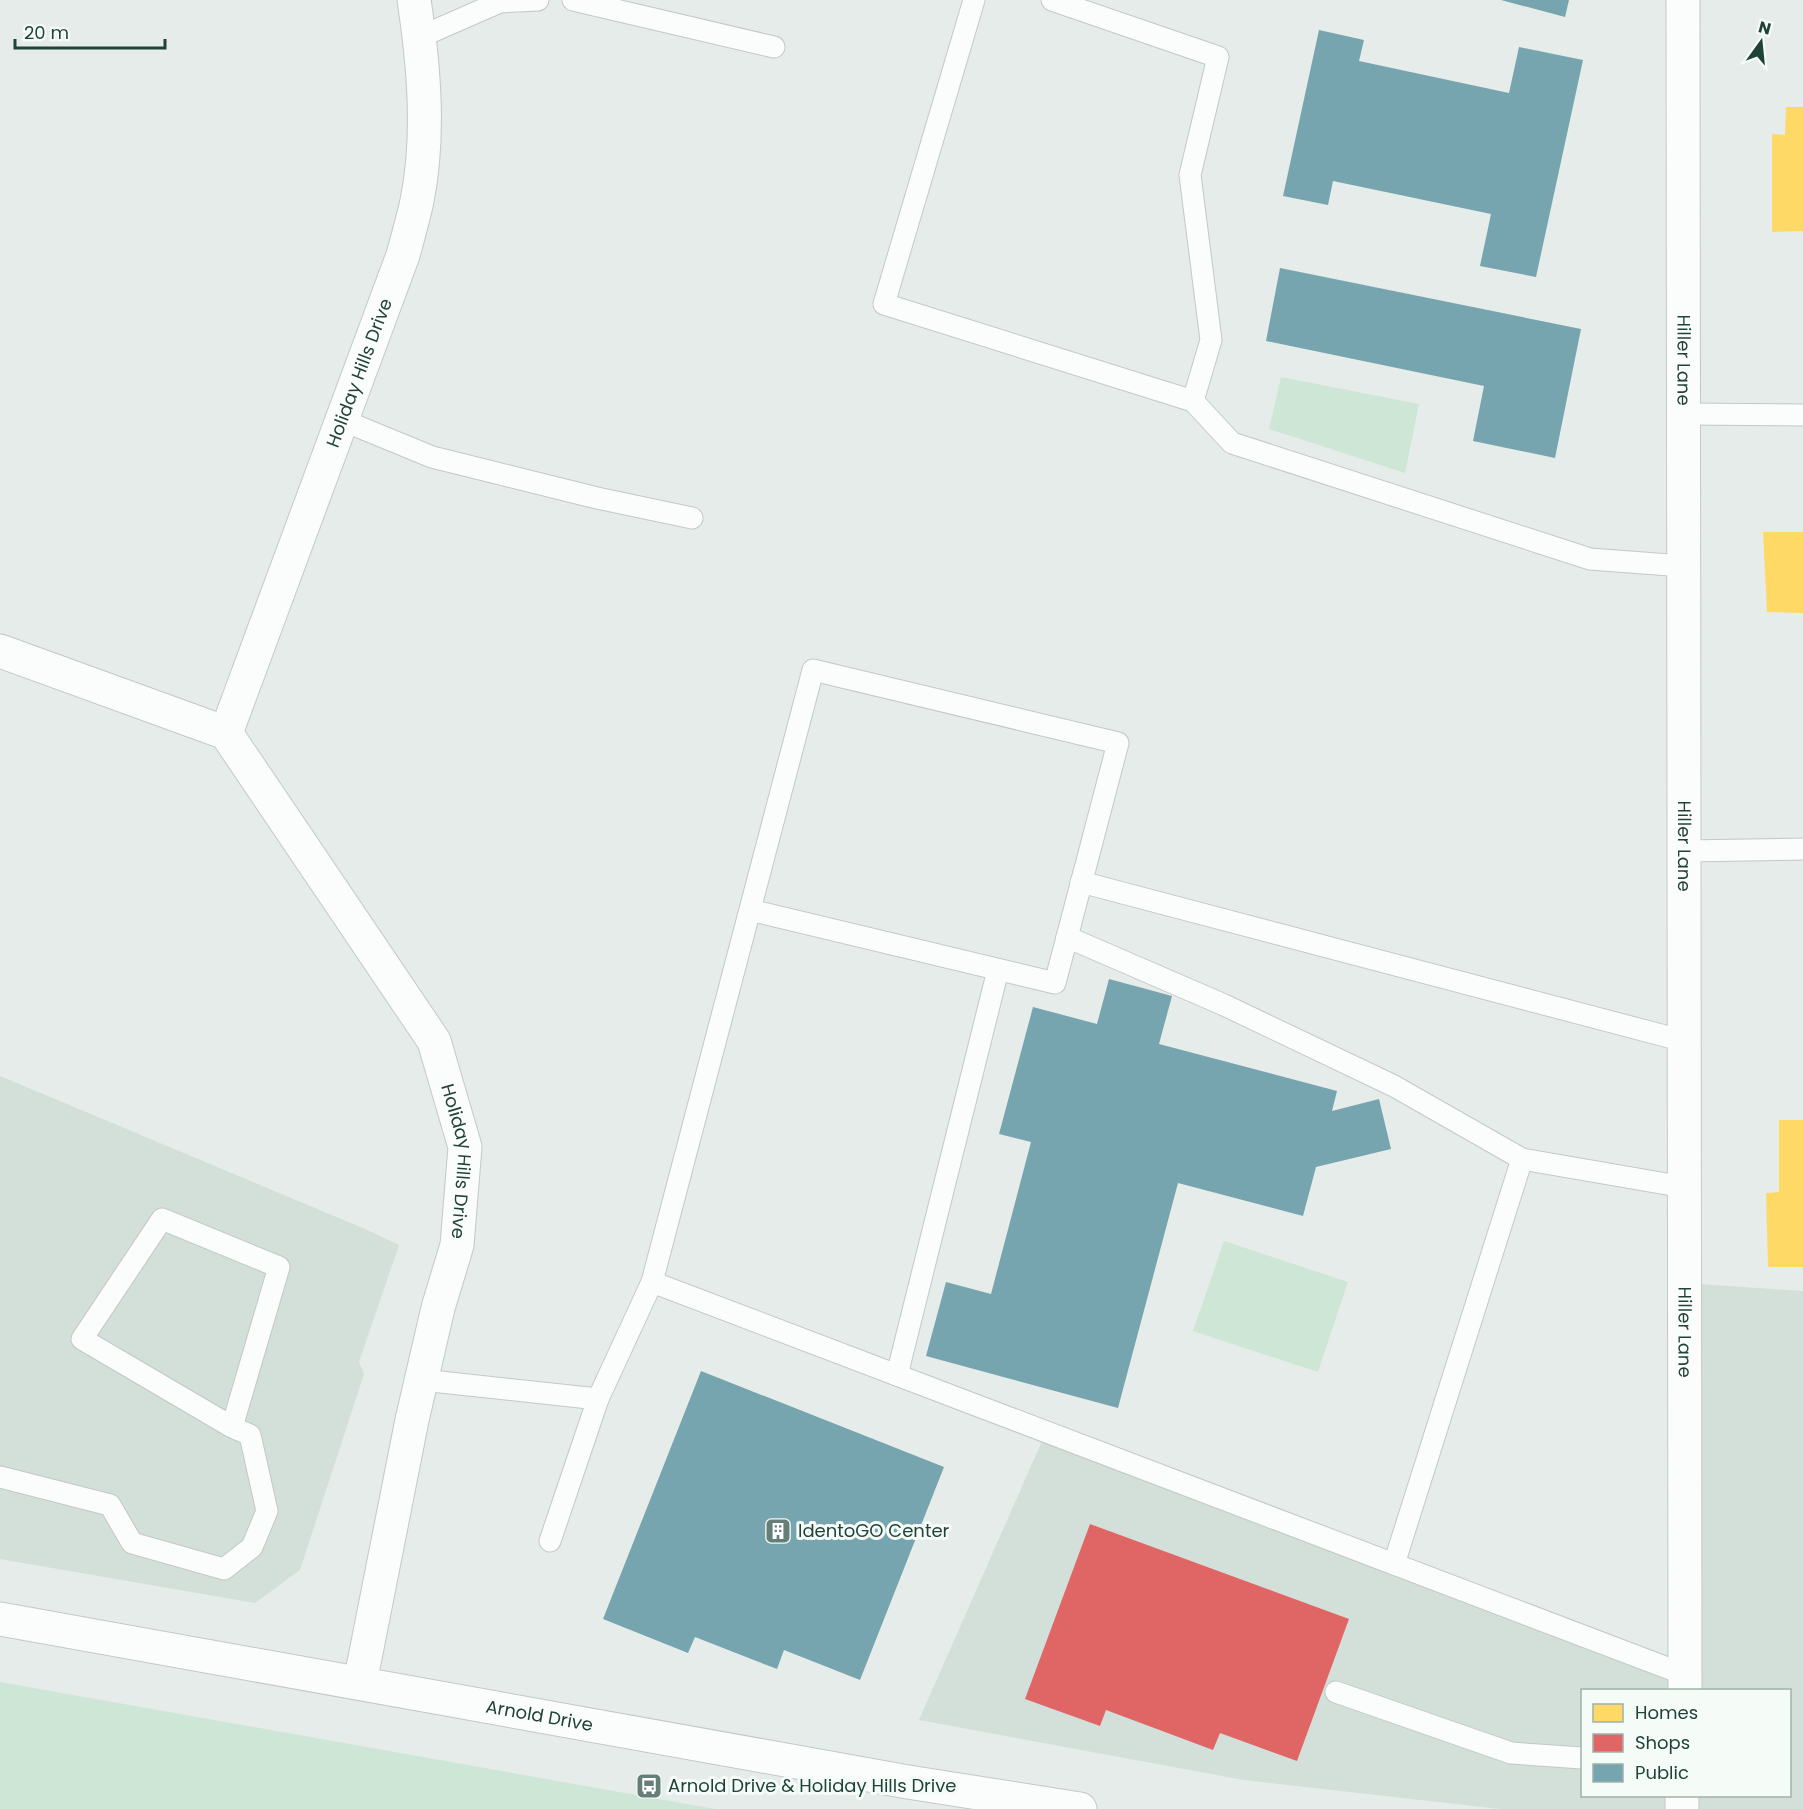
<svg xmlns="http://www.w3.org/2000/svg" width="1803" height="1809" viewBox="0 0 1803 1809" font-family="Poppins,sans-serif">
	<style>
		.built { fill: #d3dfd9; fill-rule: evenodd }
		.green { fill: #cee6d5 }
		.homes { fill: #ffd966 }
		.shops { fill: #e06666 }
		.public { fill: #76a5af }
		.lines { fill: none; stroke-linecap: round; stroke-linejoin: round }
		.service-casing { stroke: #c3c9c6; stroke-width: 23 }
		.minor-casing { stroke: #c3c9c6; stroke-width: 35 }
		.tertiary-casing { stroke: #c3c9c6; stroke-width: 35 }
		.service { stroke: #fbfcfc; stroke-width: 21 }
		.minor { stroke: #fbfcfc; stroke-width: 33 }
		.tertiary { stroke: #fbfcfc; stroke-width: 33 }
		.labels { text-anchor: middle; stroke-width: 6; stroke-linejoin: round; paint-order: stroke }
		.street-label { font-size: 18px; fill: #204339; stroke: #f5fbf7 }
		.poi-label { font-size: 18px; fill: #204339; stroke: #f5fbf7; text-anchor: start }
	</style>
	<rect width="100%" height="100%" fill="#e6ece9"/>
	<g class="built">
		<polygon points="0,1076 365,1229 399,1245 359,1362 364,1374 300,1570 255,1603 0,1559"/>
		<path d="M1685,1283L1803,1291V1809H1500L1244,1780L919,1720L1046,1432L1685,1674ZM1582,1690H1790V1796H1582Z"/>
	</g>
	<g class="green">
		<polygon points="1281,377 1419,404 1405,473 1269,429"/>
		<polygon points="1224,1241 1348,1282 1318,1372 1193,1331"/>
		<polygon points="0,1682 715,1809 0,1809"/>
	</g>
	<g class="homes">
		<polygon points="1786,107 1803,107 1803,231 1772,232 1772,134 1785,135"/>
		<polygon points="1763,532 1803,532 1803,613 1767,612"/>
		<polygon points="1779,1120 1803,1120 1803,1267 1768,1267 1766,1193 1779,1192"/>
	</g>
	<polygon class="shops" points="1090,1524 1349,1619 1297,1761 1220,1733 1213,1750 1106,1710 1100,1726 1025,1699"/>
	<g class="public">
		<polygon points="1501,0 1569,0 1565,17"/>
		<polygon points="1319,30 1364,40 1359,61 1509,93 1519,47 1583,60 1536,277 1480,266 1491,214 1333,181 1328,205 1283,196"/>
		<polygon points="1280,268 1581,329 1555,458 1473,441 1484,386 1266,341"/>
		<polygon points="1109,979 1172,996 1159,1044 1337,1091 1332,1111 1379,1099 1391,1149 1316,1167 1303,1216 1178,1183 1118,1408 926,1356 946,1282 991,1294 1031,1142 999,1134 1033,1007 1097,1024"/>
		<polygon points="701,1371 944,1467 860,1680 784,1650 777,1669 695,1637 688,1653 603,1619"/>
	</g>
	<g class="lines">
		<g class="service-casing">
			<g id="service">
				<polyline points="573,0 774,47"/>
				<polyline points="974,0 884,304 1193,401 1232,443 1590,559 1683,566"/>
				<polyline points="1052,0 1218,57 1190,175 1211,340 1193,401"/>
				<polyline points="420,37 500,2 538,0"/>
				<polyline points="1683,414 1803,415"/>
				<polyline points="342,420 432,457 597,498 692,518"/>
				<polyline points="1683,851 1803,849"/>
				<polyline points="1081,882 1684,1041"/>
				<polyline points="1067,937 1222,1004 1394,1086 1522,1159 1684,1187"/>
				<polyline points="652,1282 1686,1675"/>
				<polyline points="897,1375 998,970"/>
				<polyline points="422,1380 598,1399"/>
				<polyline points="0,1477 110,1505 132,1543 224,1569 252,1547 267,1511 250,1435 232,1427 82,1339 162,1219 279,1267 232,1427"/>
				<polyline points="550,1541 598,1399 652,1282 813,670 1118,743 1055,983 750,910"/>
				<polyline points="1394,1564 1522,1159"/>
				<polyline points="1336,1692 1511,1753 1582,1758"/>
			</g>
		</g>
		<g class="minor-casing">
			<g id="minor">
				<path id="s1" d="M1683,0L1685,1690"/>
				<path id="s2" d="M0,651L226,733L434,1041L465,1147L457,1245L438,1308L412,1420L360,1683"/>
				<path id="s3" d="M226,733L403,255C408,237 413,219 417,201C430,136 424,66 414,0"/>
				<polyline points="1682,1809 1682,1796"/>
			</g>
		</g>
		<g class="tertiary-casing">
			<g id="tertiary">
				<path id="s4" d="M0,1619L908,1782L1080,1809"/>
			</g>
		</g>
		<use href="#service" class="service"/>
		<use href="#minor" class="minor"/>
		<use href="#tertiary" class="tertiary"/>
	</g>
	<defs>
		<g id="building-square" transform="scale(1.35)"><rect x="-9" y="-9" width="18" height="18" rx="4" fill="#657e77" stroke="#f5fbf7"/><path d="M-4-6H4V6H1V3H-1V6H-4ZM-2.5-4.3h1.7v1.8h-1.7ZM.8-4.3h1.7v1.8H.8ZM-2.5-1h1.7V.8h-1.7ZM.8-1h1.7V.8H.8Z" fill="#fff"/></g>
		<g id="bus-square" transform="scale(1.35)"><rect x="-9" y="-9" width="18" height="18" rx="4" fill="#657e77" stroke="#f5fbf7"/><path d="M-5-6H5V4H4V6H2V4H-2V6H-4V4H-5ZM-3.5-4V0h7V-4ZM-3.5 1.2v1.5H-2V1.2ZM2 1.2v1.5H3.5V1.2Z" fill="#fff"/></g>
	</defs>
	<g fill-rule="evenodd">
		<use href="#building-square" x="778" y="1531"/>
		<use href="#bus-square" x="649" y="1786"/>
	</g>
	<g class="labels">
		<g class="street-label">
			<text dy="6" stroke="none"><textPath href="#s1" startOffset="360">Hiller Lane</textPath></text>
			<text dy="6" stroke="none"><textPath href="#s3" startOffset="384">Holiday Hills Drive</textPath></text>
			<text dy="6" stroke="none"><textPath href="#s1" startOffset="846">Hiller Lane</textPath></text>
			<text dy="6" stroke="none"><textPath href="#s2" startOffset="736">Holiday Hills Drive</textPath></text>
			<text dy="6" stroke="none"><textPath href="#s1" startOffset="1332">Hiller Lane</textPath></text>
			<text dy="6" stroke="none"><textPath href="#s4" startOffset="548">Arnold Drive</textPath></text>
		</g>
		<g class="poi-label">
			<text x="798" y="1537">IdentoGO Center</text>
			<text x="668" y="1792">Arnold Drive &amp; Holiday Hills Drive</text>
		</g>
	</g>
	<rect x="1581" y="1689" width="210" height="108" fill="#f5fbf7" stroke="#a0b1ab" stroke-width="1.5"/>
	<rect x="1593" y="1704" width="30" height="18" fill="#ffd966" stroke="#a0b1ab" stroke-width="1.5"/>
	<text x="1635" y="1719" font-size="18" fill="#204339">Homes</text>
	<rect x="1593" y="1734" width="30" height="18" fill="#e06666" stroke="#a0b1ab" stroke-width="1.5"/>
	<text x="1635" y="1749" font-size="18" fill="#204339">Shops</text>
	<rect x="1593" y="1764" width="30" height="18" fill="#76a5af" stroke="#a0b1ab" stroke-width="1.5"/>
	<text x="1635" y="1779" font-size="18" fill="#204339">Public</text>
	<g transform="translate(1761 42) rotate(15)" stroke="#f5fbf7" stroke-width="4.5" paint-order="stroke">
	<path d="M0-4.5L10 22L0 15L-10 22Z" fill="#204339"/>
	<text y="-9" font-size="16" font-weight="bold" text-anchor="middle" fill="#204339">N</text>
	</g>
	<path d="M15 39v9h150v-9" fill="none" stroke="#204339" stroke-width="3"/>
	<text x="24" y="39" font-size="18" fill="#204339" stroke="#f5fbf7" stroke-width="4.5" paint-order="stroke">20 m</text>
</svg>
